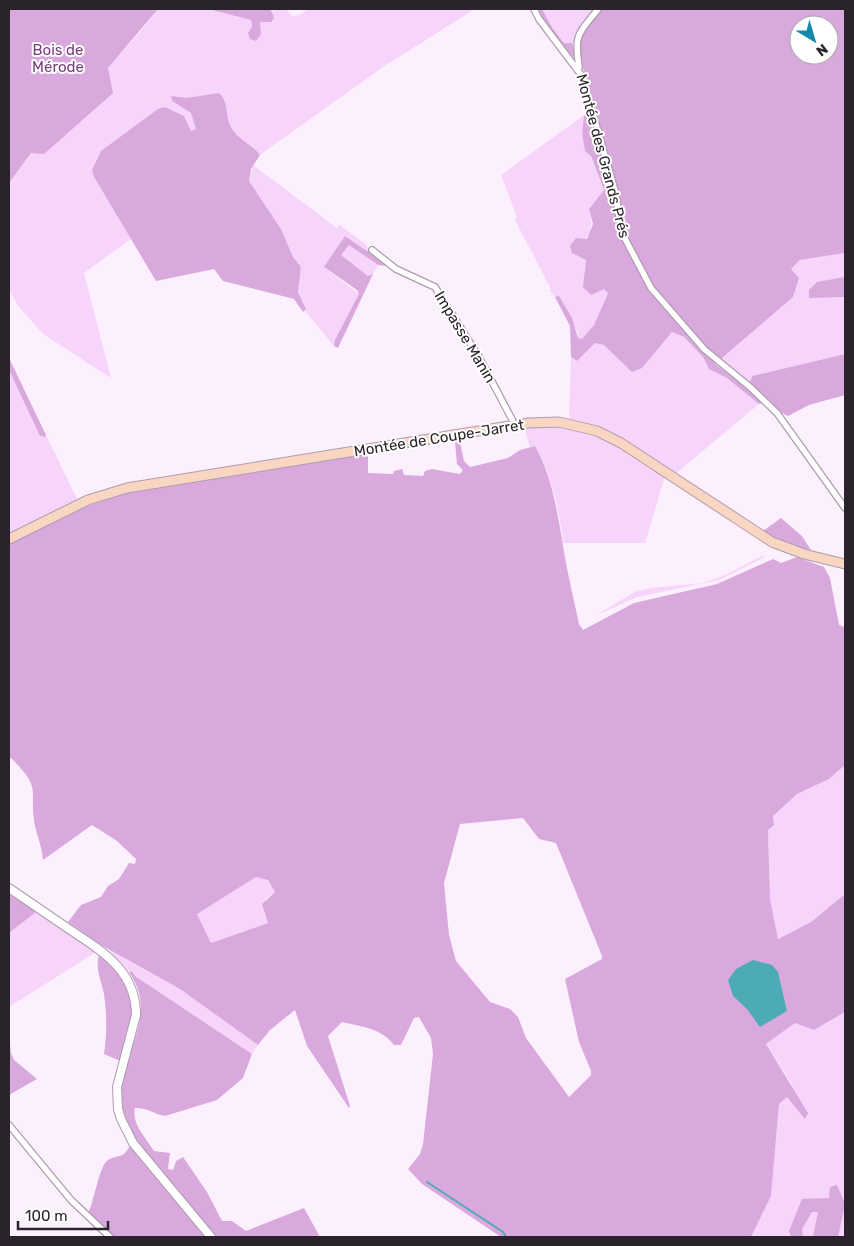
<svg xmlns="http://www.w3.org/2000/svg" width="854" height="1246" viewBox="0 0 854 1246" font-family="Rubik,sans-serif">
	<style>
		.green { fill: #f7d5fa }
		.forest { fill: #d9a9dd; fill-rule: evenodd }
		.water { fill: #4dabb7 }
		.lines { fill: none; stroke-linecap: round; stroke-linejoin: round }
		.stream { stroke: #4dabb7; stroke-width: 2 }
		.minor-casing { stroke: #ae9bb0; stroke-width: 8 }
		.tertiary-casing { stroke: #ae9bb0; stroke-width: 10 }
		.secondary-casing { stroke: #ae9bb0; stroke-width: 11 }
		.minor { stroke: #fff; stroke-width: 5.5 }
		.tertiary { stroke: #fff; stroke-width: 8 }
		.secondary { stroke: #f8d6c2; stroke-width: 9 }
		.labels { text-anchor: middle; stroke-width: 4; stroke-linejoin: round; paint-order: stroke }
		.park-label { font-size: 15px; fill: #773d7d; stroke: #fff }
		.street-label { font-size: 15px; fill: #2a232b; stroke: #fff }
	</style>
	<rect width="100%" height="100%" fill="#fdf0fe"/>
	<g class="green">
		<path d="M158,9H208L251,20L252,27L260,34V22L275,9H286L292,16L300,15L308,9H470L472,11L386,65L260,155C252,144 238,140 231,127C225,116 229,101 219,93L172,101L191,113L196,129L94,177L131,239L84,273L111,378L43,334L19,307L9,290V183L31,153L140,32Z"/>
		<polygon points="542,9 596,9 579,31 572,45 564,43 553,29"/>
		<path d="M584,115L582,133L604,190L589,209C595,232 588,237 572,253L586,260L584,272L608,292L594,325L582,339L578,338V333L558,296L555,297L549,290L551,289L515,220L517,217L501,175Z"/>
		<polygon points="253,165 337,228 340,225 367,245 368,251 345,236 325,268 359,294 334,346 305,311 306,309 298,292 301,267 293,257 281,229 249,181"/>
		<polygon points="349,244 378,265 373,274 368,276 341,255"/>
		<polygon points="845,253 845,354 752,376 750,382 721,359 793,297 791,269 800,260"/>
		<polygon points="672,332 684,337 703,357 709,369 727,377 759,404 674,475 612,434 591,425 569,419 571,357 577,361 595,343 604,345 642,368"/>
		<polygon points="9,370 40,436 45,437 46,435 78,501 9,535"/>
		<path d="M558,426L596,434L609,440L665,476L645,543H563C560,511 551,474 535,446L530,447L524,427Z"/>
		<polygon points="762,556 765,557 719,580 637,597 595,616 636,591 651,588 702,583 721,577"/>
		<polygon points="845,765 845,894 811,922 778,939 770,899 768,830 774,825 773,816 797,794 829,779"/>
		<polygon points="256,877 268,880 275,892 265,899 268,923 211,943 197,914"/>
		<polygon points="36,912 96,952 9,1007 9,933"/>
		<polygon points="108,949 180,989 258,1045 252,1054 135,976 132,971 129,972"/>
		<polygon points="845,1012 845,1237 751,1237 771,1196 779,1104 787,1097 805,1118 790,1081 766,1044 795,1023 814,1030"/>
	</g>
	<g class="forest">
		<polygon points="9,9 158,9 108,68 113,93 44,154 31,153 9,183"/>
		<polygon points="208,9 275,9 271,10 274,18 271,22 260,22 261,34 256,41 250,39 248,33 252,27 251,20"/>
		<path d="M535,9H542L553,29L564,43H572L576,55L572,57C558,42 546,26 535,9Z"/>
		<path d="M601,9H845V253L800,260L791,269L799,278L793,297L715,364L753,393L762,403L759,404L727,378L709,369L703,357L684,337L672,332L642,368L632,372L604,345L595,343L577,361L571,357L570,326L555,297L559,296L572,318L578,338L582,339L594,325L608,293L604,289L591,295L583,287L586,260L572,253L570,246L576,238L587,239L593,224L589,209L604,190L591,156L585,151L582,133L584,115L587,114L609,176L619,231L630,253L622,223L614,175L579,54L580,37ZM799,25H829V55H799Z"/>
		<path d="M219,93C229,101 225,116 231,127C238,140 252,144 260,155L251,169L249,181L281,229L293,257L301,267L298,292L306,309L303,312L294,299L223,281L214,269L156,281L94,177L92,170L101,151L158,109L165,107L184,116L191,131L196,129L191,113L172,101L171,96L186,98Z"/>
		<polygon points="345,236 385,263 385,266 378,265 349,245 341,255 368,276 373,274 338,348 334,346 335,340 359,294 357,290 324,267"/>
		<polygon points="845,277 845,297 809,298 809,290 817,282"/>
		<polygon points="845,354 845,395 809,405 788,416 782,413 750,382 752,376"/>
		<polygon points="9,358 46,435 45,437 40,436 9,370"/>
		<path d="M455,442H460L464,461L470,467L508,458L520,450L535,446C553,478 558,516 564,552C568,576 574,600 579,624L583,630L634,603L717,584L773,559L781,563L797,557L824,567L830,578L839,625L845,627V765L829,779L797,794L773,816L774,825L768,830L770,899L778,939L811,922L845,894V1012L814,1030L795,1023L766,1044L808,1113L805,1119L787,1097L779,1104L771,1196L751,1237H501L422,1184L408,1169L420,1154L423,1144L433,1054L431,1038L419,1017L414,1018L401,1045H394C381,1028 363,1027 342,1022L328,1036L350,1106L349,1108L307,1046L295,1010L270,1030L258,1045L180,989L101,945L68,922L81,905L101,897L108,886L119,879L129,863L135,864L136,859L117,841L92,825L43,860C42,848 38,838 35,826C28,788 44,791 11,758L9,759V543L82,508L127,493L364,454L368,457V473L393,474L394,471L402,469L404,475L423,476L425,471L432,469L460,474L463,470L457,464ZM523,818L539,839L556,843L602,956V959L565,979L579,1042L591,1071V1075L569,1097L526,1038L518,1017L510,1009L490,1002L456,961L449,935L444,883L460,824ZM256,877L268,880L275,892L262,904L268,923L211,943L197,914Z"/>
		<path d="M781,518L802,536L811,550C802,549 782,540 776,541L763,531Z"/>
		<polygon points="9,893 36,912 9,933"/>
		<path d="M99,955C142,982 134,1020 120,1061L104,1054C107,1034 107,1014 104,994C101,980 95,968 99,955Z"/>
		<path d="M132,971L135,976L252,1054L243,1078L217,1100L165,1116C153,1114 149,1108 135,1108C131,1123 146,1138 154,1151L170,1153L168,1169L173,1170L176,1161L183,1157L207,1192L222,1221H232L246,1231L304,1208L320,1237H216C187,1203 128,1148 122,1104C115,1056 162,1020 129,972Z"/>
		<polygon points="9,1035 11,1053 14,1060 37,1079 9,1095"/>
		<path d="M131,1145L208,1237H113L88,1214C94,1201 99,1169 106,1162C111,1156 118,1158 124,1154C126,1152 129,1147 131,1145Z"/>
		<polygon points="837,1185 845,1204 838,1237 813,1237 818,1212 812,1212 802,1229 803,1237 791,1237 789,1231 802,1199 829,1198 830,1187"/>
	</g>
	<polygon class="water" points="753,960 772,965 778,972 787,1011 760,1027 747,1009 733,996 728,980 736,969"/>
	<g class="lines">
		<polyline class="stream" points="427,1182 503,1232 506,1237"/>
		<g class="minor-casing">
			<g id="minor">
				<polyline points="534,9 539,19 582,76 615,191 622,233 651,288 704,349 750,387 777,413 845,508"/>
				<path d="M579,67C574,33 578,35 598,9"/>
				<polyline points="372,250 396,269 435,287 479,357 515,425"/>
				<polyline points="9,1125 71,1200 110,1237"/>
			</g>
		</g>
		<g class="tertiary-casing">
			<path id="tertiary" d="M9,888C28,901 47,914 66,927C100,950 136,969 136,1015L117,1087L118,1109L121,1119L133,1143L211,1237"/>
		</g>
		<g class="secondary-casing">
			<polyline id="secondary" points="9,539 88,500 127,488 528,423 559,422 597,431 621,443 772,542 804,554 845,564"/>
		</g>
		<use href="#minor" class="minor"/>
		<use href="#tertiary" class="tertiary"/>
		<use href="#secondary" class="secondary"/>
	</g>
	<g class="labels">
		<g class="park-label">
			<text x="58" y="55">Bois de<tspan x="58" dy="17">Mérode</tspan></text>
		</g>
		<g class="street-label">
			<text transform="translate(603 156) rotate(75)" y="5">Montée des Grands Prés</text>
			<text transform="translate(465 337) rotate(59)" y="5">Impasse Manin</text>
			<text transform="translate(439 438) rotate(-9)" y="5">Montée de Coupe-Jarret</text>
		</g>
	</g>
	<rect width="854" height="1246" fill="none" stroke="#2a232b" stroke-width="20"/>
	<g transform="translate(814 40) rotate(142)"><circle r="24" fill="#ffffff" stroke="#aaa7aa"/>
	<path d="M0-4L9 19L0 12L-9 19Z" fill="#1487ac"/>
	<text y="-8" font-size="14" font-weight="bold" text-anchor="middle" fill="#2a232b">N</text>
	</g>
	<path d="M18 1221v8h90v-8" fill="none" stroke="#2a232b" stroke-width="2.5"/>
	<text x="25" y="1221" font-size="15" fill="#2a232b" stroke="#ffffff" stroke-width="4" paint-order="stroke">100 m</text>
</svg>
